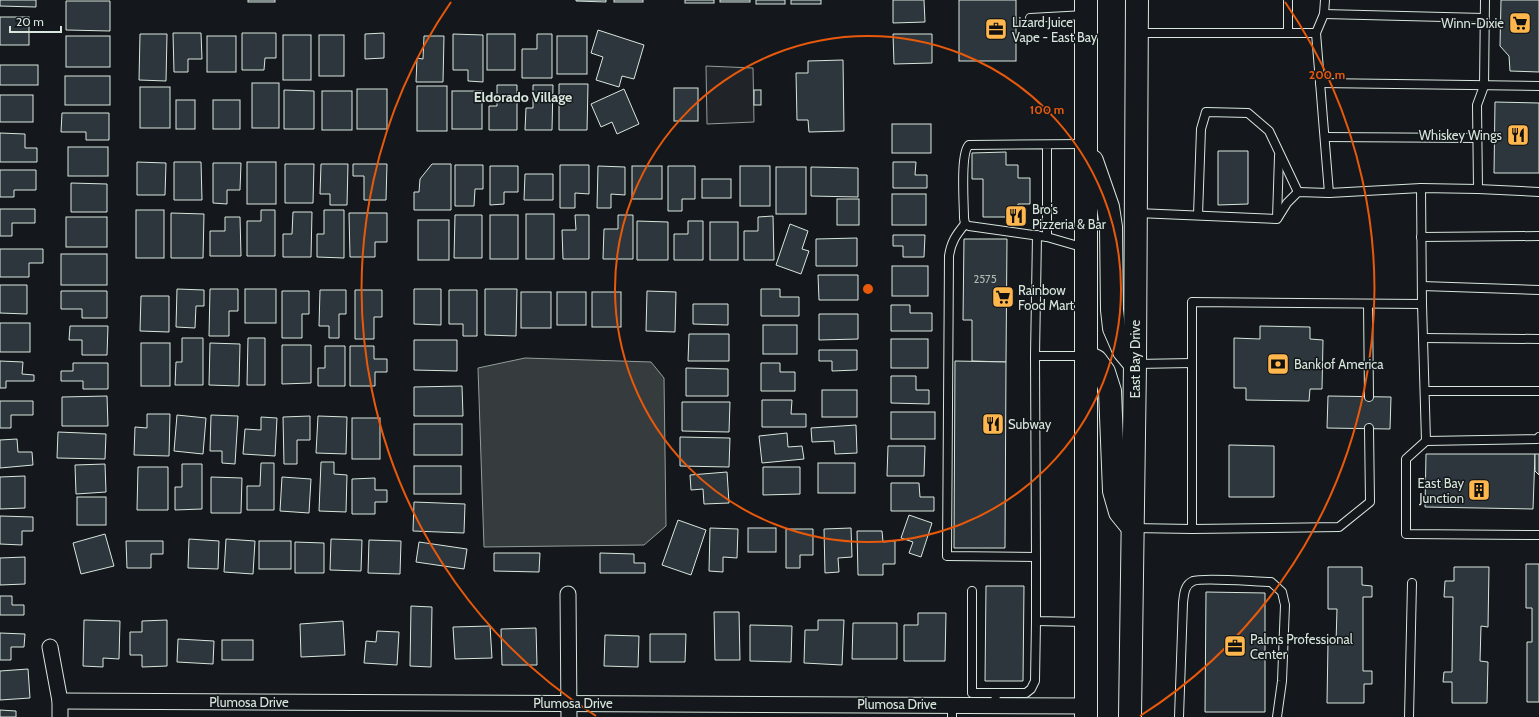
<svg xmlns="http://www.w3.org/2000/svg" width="1539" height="717" viewBox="0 0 1539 717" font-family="Cabin,sans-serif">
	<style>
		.green { fill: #202428; stroke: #939e99 }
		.water { fill: #363b3e; stroke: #939e99 }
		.building { fill: #2c363c; stroke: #d8e6dc }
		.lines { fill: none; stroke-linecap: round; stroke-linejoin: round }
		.lane-casing { stroke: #d8e6dc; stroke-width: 10 }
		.street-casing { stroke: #d8e6dc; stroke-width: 17 }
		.primary-casing { stroke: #d8e6dc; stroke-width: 24 }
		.lane { stroke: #14181c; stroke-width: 8 }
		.street { stroke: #14181c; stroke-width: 15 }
		.primary { stroke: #14181c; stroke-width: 22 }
		.ring { fill: none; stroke: #e8590c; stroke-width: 2 }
		.labels { text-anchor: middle; stroke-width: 3; stroke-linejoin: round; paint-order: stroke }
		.number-label { font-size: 11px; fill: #adbab4 }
		.poi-label { font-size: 13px; fill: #d8e6dc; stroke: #14181c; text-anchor: start }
		.street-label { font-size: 13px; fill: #d8e6dc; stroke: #14181c }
		.neighbourhood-label { font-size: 14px; font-weight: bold; fill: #d8e6dc; stroke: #14181c }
		.centre { fill: #e8590c; stroke: #14181c; stroke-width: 2 }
		.ring-label { font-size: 12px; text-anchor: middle; font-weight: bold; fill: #e8590c; stroke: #14181c; stroke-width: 3; stroke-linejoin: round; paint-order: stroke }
	</style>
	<rect width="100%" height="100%" fill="#14181c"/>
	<polygon class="green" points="706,66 753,68 754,122 707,124"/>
	<polygon class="water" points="525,358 651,362 664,378 666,526 644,545 484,547 478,368"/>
	<g class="building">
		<polygon points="0,0 36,0 36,7 0,6"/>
		<rect x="248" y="0" width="27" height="2"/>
		<polygon points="576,0 606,0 606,2 576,1"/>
		<rect x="614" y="0" width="29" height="2"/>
		<rect x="685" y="0" width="29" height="3"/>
		<rect x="720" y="0" width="30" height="2"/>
		<rect x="756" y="0" width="29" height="4"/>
		<rect x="791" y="0" width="30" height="4"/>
		<polygon points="893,0 924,0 925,22 893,23"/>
		<rect x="959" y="0" width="57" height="61"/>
		<polygon points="1501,0 1539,0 1539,72 1510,71 1509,56 1500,46"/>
		<polygon points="66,1 110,1 110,31 66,30"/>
		<rect x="0" y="17" width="29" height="28"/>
		<polygon points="598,30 644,45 634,79 622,76 619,87 596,80 603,57 591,53"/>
		<polygon points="173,33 201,33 202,59 188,59 188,72 174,72"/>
		<polygon points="242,33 276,33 276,58 265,58 264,70 242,70"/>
		<polygon points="384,33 384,58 365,59 365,34"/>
		<polygon points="140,34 167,34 166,81 139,80"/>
		<polygon points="453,34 483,35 483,82 468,81 468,70 453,70"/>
		<rect x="487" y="34" width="28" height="36"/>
		<polygon points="537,34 552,34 552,78 522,78 522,49 537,49"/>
		<polygon points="893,34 932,34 932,63 894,64"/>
		<rect x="283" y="35" width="28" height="45"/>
		<rect x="319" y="35" width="25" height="41"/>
		<rect x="66" y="36" width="44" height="31"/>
		<rect x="207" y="36" width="29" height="36"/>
		<polygon points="424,36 444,36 443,82 416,82 417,58 423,59"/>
		<rect x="557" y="36" width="30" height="38"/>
		<polygon points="843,60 844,131 809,132 808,120 797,120 796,73 808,73 808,61"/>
		<rect x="0" y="65" width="38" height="20"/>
		<rect x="65" y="76" width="45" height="29"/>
		<rect x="252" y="83" width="27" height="45"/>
		<polygon points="559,84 588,84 587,130 559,130"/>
		<polygon points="497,85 517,85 517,130 489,130 489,106 497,106"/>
		<polygon points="533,85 553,85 552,130 525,130 526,108 533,108"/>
		<rect x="417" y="86" width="30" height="45"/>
		<rect x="140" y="87" width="30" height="41"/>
		<rect x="674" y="88" width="24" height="33"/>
		<rect x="357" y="89" width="30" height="40"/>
		<polygon points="624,89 639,124 617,134 612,122 601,127 591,104"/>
		<polygon points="284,90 314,91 314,129 284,129"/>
		<rect x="754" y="90" width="7" height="15"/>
		<rect x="322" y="91" width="30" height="39"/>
		<rect x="452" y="91" width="30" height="38"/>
		<rect x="0" y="95" width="33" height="27"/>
		<rect x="176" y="100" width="19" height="29"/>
		<rect x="213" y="100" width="27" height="29"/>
		<polygon points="1495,102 1539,103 1539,173 1494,173"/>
		<polygon points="62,113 109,113 109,140 86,140 86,132 61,132"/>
		<rect x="892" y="124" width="39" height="29"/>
		<polygon points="0,133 25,134 25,148 37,148 37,162 0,162"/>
		<rect x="68" y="147" width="40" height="29"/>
		<polygon points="1218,151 1248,151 1248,204 1218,205"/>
		<polygon points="1006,152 1006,165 1018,165 1018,178 1030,178 1030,204 1018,204 1018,217 983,217 983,179 972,179 972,153"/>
		<polygon points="137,162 166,163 165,195 137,195"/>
		<polygon points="174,162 201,162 202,200 174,200"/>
		<rect x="247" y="162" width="29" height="42"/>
		<polygon points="893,162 916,162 915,175 927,175 927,188 893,188"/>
		<polygon points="213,163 241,163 240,190 227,190 227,204 213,203"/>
		<polygon points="285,164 314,164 313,203 285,203"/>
		<polygon points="321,164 348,164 347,205 330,205 330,194 320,194"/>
		<polygon points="353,164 387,164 386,200 364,200 364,176 353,176"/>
		<polygon points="432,164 451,164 451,210 414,210 414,192 419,192 420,179"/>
		<polygon points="455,165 483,165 483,189 475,189 474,206 455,206"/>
		<polygon points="560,165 589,165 589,194 575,193 575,208 560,208"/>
		<polygon points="490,166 518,166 518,192 504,192 504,204 490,205"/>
		<polygon points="598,166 625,167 625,195 611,194 611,208 597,208"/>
		<rect x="632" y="166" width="30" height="33"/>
		<polygon points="668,166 695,166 695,199 682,199 682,211 668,211"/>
		<rect x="740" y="166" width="30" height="40"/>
		<rect x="776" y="167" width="30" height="47"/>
		<polygon points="811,167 858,168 858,197 811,196"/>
		<polygon points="0,170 36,170 36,190 14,190 14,197 0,197"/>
		<polygon points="525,174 553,174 553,200 524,200"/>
		<rect x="702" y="179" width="29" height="19"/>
		<polygon points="71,183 107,184 107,212 71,212"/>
		<rect x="892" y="194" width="34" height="31"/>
		<rect x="837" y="199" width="22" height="26"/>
		<polygon points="0,209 35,209 35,223 12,223 12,236 0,236"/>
		<rect x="136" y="210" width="28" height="48"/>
		<polygon points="261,210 275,210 275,256 247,256 247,221 261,221"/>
		<polygon points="324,210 344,210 344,258 317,257 317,234 324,234"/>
		<polygon points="293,212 312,212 311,257 283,257 283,234 292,234"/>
		<polygon points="171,213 204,214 203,258 171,258"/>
		<polygon points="349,213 387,213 387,242 375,242 375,257 350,257"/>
		<rect x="526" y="214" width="28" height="45"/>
		<polygon points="455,215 482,215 482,258 454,258"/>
		<rect x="490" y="215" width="28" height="44"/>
		<polygon points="575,215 589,215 589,259 563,259 562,230 576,230"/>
		<polygon points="618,215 633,215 633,259 603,259 604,229 618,229"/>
		<polygon points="773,216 774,260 744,260 744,231 758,231 758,217"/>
		<rect x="66" y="217" width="41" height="30"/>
		<polygon points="225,217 240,217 241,256 210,256 210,231 225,231"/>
		<rect x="418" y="220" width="31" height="40"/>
		<polygon points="637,221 668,222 668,260 637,260"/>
		<polygon points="688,221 703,221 703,260 674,260 674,234 688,234"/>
		<rect x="710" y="222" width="28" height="38"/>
		<polygon points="790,224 808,231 802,249 809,251 801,274 776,265"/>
		<polygon points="893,235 925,235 924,257 903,257 903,246 893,246"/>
		<polygon points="857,238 857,266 816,266 816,239"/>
		<polygon points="964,239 1007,239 1006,362 972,361 972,320 963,320"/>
		<polygon points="0,249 43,249 43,263 29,263 29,277 0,277"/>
		<rect x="61" y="254" width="46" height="31"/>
		<rect x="892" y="266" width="36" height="30"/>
		<polygon points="818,275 858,275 858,300 819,300"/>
		<polygon points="0,285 27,285 27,314 0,313"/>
		<polygon points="177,289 204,290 204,306 196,306 195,328 176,327"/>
		<polygon points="210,289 238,289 238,311 229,311 229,336 209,336"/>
		<rect x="245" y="289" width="31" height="34"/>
		<polygon points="414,289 441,289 441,325 414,324"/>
		<polygon points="485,289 517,289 516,336 485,335"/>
		<polygon points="761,289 780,289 780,297 799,297 799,316 761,316"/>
		<polygon points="320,290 346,290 346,314 339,314 339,338 329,338 329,326 319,326"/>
		<polygon points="355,290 382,290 382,317 374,317 374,339 355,339"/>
		<polygon points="449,290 477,290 477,336 463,336 463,324 449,324"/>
		<polygon points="61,291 107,291 107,318 82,318 82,309 61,309"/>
		<polygon points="282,291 309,291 309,314 302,314 302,338 282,338"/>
		<polygon points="647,291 676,292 675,332 646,331"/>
		<rect x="521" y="292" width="30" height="36"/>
		<rect x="557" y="292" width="29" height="33"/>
		<rect x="592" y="292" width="29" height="35"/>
		<polygon points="141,296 169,296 169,332 140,331"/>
		<polygon points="693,304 728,304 728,325 693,324"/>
		<polygon points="891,305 910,305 910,313 932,313 932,331 891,331"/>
		<polygon points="819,314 858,314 858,339 819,340"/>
		<rect x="0" y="323" width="30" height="29"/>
		<rect x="763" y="325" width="34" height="29"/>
		<polygon points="70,326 108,326 107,355 82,355 82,340 69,340"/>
		<polygon points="1260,326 1310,327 1310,339 1323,340 1322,389 1310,389 1309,401 1246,400 1246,388 1234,388 1234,338 1260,339"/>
		<polygon points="689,334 729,334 729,361 688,361"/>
		<polygon points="182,338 203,338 203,385 175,385 176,362 182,362"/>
		<polygon points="248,338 265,338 265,385 247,385"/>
		<rect x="891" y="339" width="37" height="29"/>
		<polygon points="414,340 457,340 457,371 414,370"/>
		<rect x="141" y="343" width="29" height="43"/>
		<polygon points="210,343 240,344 239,386 209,385"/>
		<polygon points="282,345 311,345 311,383 282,384"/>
		<polygon points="325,346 345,346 345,386 318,386 318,368 325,368"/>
		<polygon points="350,346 374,346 374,359 387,359 387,372 375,372 375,386 350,386"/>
		<polygon points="819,350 857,350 857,370 832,371 832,361 819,361"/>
		<polygon points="0,361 23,362 22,374 34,375 34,381 6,381 6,388 0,388"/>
		<polygon points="955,361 1006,362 1005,548 954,548"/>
		<polygon points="73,363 108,363 108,389 83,389 83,381 61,381 61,371 73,371"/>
		<polygon points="761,363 780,363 780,372 795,372 795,391 761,391"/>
		<polygon points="686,368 728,369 728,396 686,396"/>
		<polygon points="891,376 916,376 916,390 929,390 929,404 891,403"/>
		<polygon points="462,386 463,416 414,416 414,387"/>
		<rect x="822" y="390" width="35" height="27"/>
		<polygon points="107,396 108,426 62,426 62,397"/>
		<polygon points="1328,396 1391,397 1390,429 1327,428"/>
		<polygon points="762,400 792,400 791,414 806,414 806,427 762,427"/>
		<polygon points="0,401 33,401 33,415 11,415 11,428 0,428"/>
		<polygon points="682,402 730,402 729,432 682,431"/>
		<rect x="891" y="412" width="44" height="27"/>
		<polygon points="147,414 170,414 169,456 134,455 135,427 147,428"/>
		<polygon points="177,415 206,418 203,454 174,451"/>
		<polygon points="211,415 238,416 235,464 222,463 222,451 210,451"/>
		<polygon points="310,416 310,440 297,440 297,464 284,464 283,417"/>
		<polygon points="318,416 347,417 346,454 316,453"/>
		<polygon points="261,417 277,418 275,456 243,454 245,429 261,430"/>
		<rect x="352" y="418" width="28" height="41"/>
		<rect x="414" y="424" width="48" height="31"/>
		<polygon points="856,425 857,453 835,454 834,441 812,442 811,428"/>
		<polygon points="58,432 106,434 105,459 57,458"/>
		<polygon points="787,433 788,447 802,446 804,459 762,463 759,436"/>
		<polygon points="680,437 730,438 729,467 680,466"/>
		<polygon points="17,439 18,452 32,452 33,465 0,468 0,440"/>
		<polygon points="1229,445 1274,446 1274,497 1229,497"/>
		<polygon points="888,446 925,446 924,476 887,476"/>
		<polygon points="1426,454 1535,454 1533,509 1425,507"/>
		<polygon points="1535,454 1539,454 1539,475 1535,471"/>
		<polygon points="321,462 334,462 334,474 347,475 346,512 319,511"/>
		<polygon points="261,463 274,463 274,510 247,510 247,486 260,486"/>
		<rect x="818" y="463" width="37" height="30"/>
		<polygon points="105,464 106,492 76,494 75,465"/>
		<polygon points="182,464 202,464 202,509 175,510 175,487 182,487"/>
		<rect x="414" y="466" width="47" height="28"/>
		<polygon points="138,467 168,467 168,510 137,510"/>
		<polygon points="763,467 800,467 800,494 763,495"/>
		<polygon points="727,472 729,503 704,504 703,489 691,490 690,475"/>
		<polygon points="25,476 25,508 0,509 0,477"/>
		<polygon points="211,477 242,478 241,513 211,513"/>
		<polygon points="282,477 311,479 309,513 280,511"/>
		<polygon points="375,478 375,490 387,490 387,502 375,502 375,514 352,514 352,479"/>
		<polygon points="891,483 919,483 920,497 934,497 934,511 891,511"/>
		<rect x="77" y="497" width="29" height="28"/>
		<polygon points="414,502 465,504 464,533 413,531"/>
		<polygon points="909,515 932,523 921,557 909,553 913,542 901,538"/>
		<polygon points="0,516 33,517 33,531 22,531 22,545 0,544"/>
		<polygon points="678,520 706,530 691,575 662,565"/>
		<polygon points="710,528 738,529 737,558 723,557 723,572 709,571"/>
		<rect x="748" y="528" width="28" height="24"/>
		<polygon points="851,528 852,557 838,558 839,572 825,573 824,529"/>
		<polygon points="786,529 813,529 813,555 800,555 800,568 786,568"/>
		<polygon points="857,531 882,531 883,542 895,541 895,564 883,564 883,575 858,575"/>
		<polygon points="105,534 114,566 81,574 73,543"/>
		<polygon points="189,539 219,541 218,569 188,568"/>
		<polygon points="226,539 255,541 253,574 224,572"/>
		<polygon points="331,539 362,540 361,571 330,570"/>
		<polygon points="369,540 401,541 400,574 368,573"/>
		<polygon points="126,541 163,541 163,554 151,554 151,568 127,568"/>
		<rect x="259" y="541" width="32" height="28"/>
		<polygon points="295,542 324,543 324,573 295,573"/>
		<polygon points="419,542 467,549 464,569 416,562"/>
		<polygon points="494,553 540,553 539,572 494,571"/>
		<polygon points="600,553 634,554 634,563 645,563 645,573 600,573"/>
		<polygon points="25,557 25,584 0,585 0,558"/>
		<polygon points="1526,564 1539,564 1539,702 1527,702 1527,642 1532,642 1532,608 1526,608"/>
		<polygon points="1328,567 1362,567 1362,585 1372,586 1372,597 1363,597 1363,671 1372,671 1372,684 1364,684 1364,703 1327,703 1328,643 1336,643 1337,609 1328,609"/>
		<polygon points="1454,567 1489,567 1488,627 1481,626 1480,661 1488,662 1487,703 1452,703 1452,682 1443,682 1444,672 1452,672 1453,597 1444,597 1445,581 1454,581"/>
		<polygon points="986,586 1024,586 1023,681 985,681"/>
		<polygon points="1206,592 1265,593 1265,712 1205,712"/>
		<polygon points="0,596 12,596 12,605 24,605 24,615 0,615"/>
		<polygon points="411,606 432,607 431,667 410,666"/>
		<polygon points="714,612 739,612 740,660 715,660"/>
		<polygon points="918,613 946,613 945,661 904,661 904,625 918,625"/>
		<polygon points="84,620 120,621 119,659 103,658 103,667 83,666"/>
		<polygon points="167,620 167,666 142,667 142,655 130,655 130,632 142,632 142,621"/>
		<polygon points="818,620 844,620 842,665 804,663 805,630 818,630"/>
		<polygon points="343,621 345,655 301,657 300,624"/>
		<polygon points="853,623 897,623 897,659 852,659"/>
		<polygon points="750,625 792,626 791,662 750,661"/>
		<polygon points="490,626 492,658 455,659 453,627"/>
		<polygon points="536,628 537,665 502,665 501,629"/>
		<polygon points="377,631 399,632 397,665 364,663 366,641 376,642"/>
		<polygon points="0,633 25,634 24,647 11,647 11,660 0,660"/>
		<polygon points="650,634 686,634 685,662 650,662"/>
		<polygon points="605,635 639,636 638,667 604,666"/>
		<polygon points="178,639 214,641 213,664 177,662"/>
		<rect x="222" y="640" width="31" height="20"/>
		<polygon points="28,669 30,698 0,700 0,671"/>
		<polygon points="0,710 16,711 16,717 0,717"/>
	</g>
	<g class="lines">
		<g class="lane-casing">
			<g id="lane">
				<polyline points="1288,0 1288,33"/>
				<polyline points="1324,14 1484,18"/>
				<polyline points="1030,18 1085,15"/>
				<polyline points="1137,33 1316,33 1324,14 1325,0"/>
				<polyline points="1316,33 1329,193"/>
				<polyline points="1320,83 1539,86"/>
				<polyline points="1325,137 1477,138"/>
				<path d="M1047,145V237L969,226L965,224L964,218C964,204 960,153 969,145L1086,144"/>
				<polyline points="1421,188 1422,304 1426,441 1406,459 1406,534 1539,535"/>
				<polyline points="1478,189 1539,192"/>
				<polyline points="1137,213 1277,219 1287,203 1298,192 1329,193 1421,188 1478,189 1477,105 1484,86 1485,0"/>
				<polyline points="1198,215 1201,129 1206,112 1248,113 1269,131 1298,192"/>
				<polyline points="1277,218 1279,156"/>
				<path d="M965,224C956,235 951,242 949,256L947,556L1036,557L1035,356H1086"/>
				<polyline points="1047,237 1085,248"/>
				<polyline points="1421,237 1539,236"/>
				<polyline points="1422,286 1539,290"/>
				<polyline points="1368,304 1369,397"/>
				<polyline points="1423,338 1539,339"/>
				<polyline points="1035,356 1037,235"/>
				<polyline points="1136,364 1192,363"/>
				<polyline points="1425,391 1539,391"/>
				<polyline points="1369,428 1370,502 1339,527 1192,529 1192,302 1422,304"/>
				<polyline points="1426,441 1537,439 1539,437"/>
				<polyline points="1133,528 1192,529"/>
				<polyline points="1036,557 1036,621 1085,622"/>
				<polyline points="972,591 972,693 996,693 995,705"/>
				<polyline points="996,693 1026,693 1031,689 1035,681 1036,621"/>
				<polyline points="952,705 952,717"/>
				<path d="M1179,717L1183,603C1184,595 1184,585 1193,581C1203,577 1257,582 1271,582L1282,592L1285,605L1282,681L1277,717"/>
				<polyline points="1409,717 1412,583"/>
			</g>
		</g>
		<g class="street-casing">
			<g id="street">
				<polyline points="568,594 569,717"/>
				<polyline points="50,647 60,701 60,717"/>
				<polyline points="60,701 1086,706"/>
			</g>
		</g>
		<g class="primary-casing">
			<g id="primary">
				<polyline points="1086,0 1086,717"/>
				<polyline points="1092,161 1108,207 1111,227 1112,310 1114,328 1124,351 1135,364"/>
				<polyline points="1086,356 1096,361 1104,372 1110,391 1114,491 1120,512 1133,528"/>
				<polyline points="1130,717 1135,364 1137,0"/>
			</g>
		</g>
		<use href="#lane" class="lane"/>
		<use href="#street" class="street"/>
		<use href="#primary" class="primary"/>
	</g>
	<g class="ring">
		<circle cx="868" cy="289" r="253"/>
		<path d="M596 716A506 506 0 0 1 451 2M1285 2A506 506 0 0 1 1140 716"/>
	</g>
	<defs>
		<g id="supermarket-square" transform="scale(1.15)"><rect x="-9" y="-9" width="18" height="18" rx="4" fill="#ffb74d" stroke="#14181c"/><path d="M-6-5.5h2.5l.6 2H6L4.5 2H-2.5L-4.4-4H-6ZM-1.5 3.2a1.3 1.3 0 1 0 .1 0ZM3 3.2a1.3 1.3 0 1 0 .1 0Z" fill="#111"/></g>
		<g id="office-square" transform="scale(1.15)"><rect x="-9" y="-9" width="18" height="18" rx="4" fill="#ffb74d" stroke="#14181c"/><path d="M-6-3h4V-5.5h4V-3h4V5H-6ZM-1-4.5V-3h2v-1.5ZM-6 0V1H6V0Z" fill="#111"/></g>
		<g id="restaurant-square" transform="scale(1.15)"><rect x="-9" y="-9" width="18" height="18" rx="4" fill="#ffb74d" stroke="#14181c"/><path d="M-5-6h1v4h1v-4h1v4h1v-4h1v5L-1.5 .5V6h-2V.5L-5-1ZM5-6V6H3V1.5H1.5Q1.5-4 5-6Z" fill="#111"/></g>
		<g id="bank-square" transform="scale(1.15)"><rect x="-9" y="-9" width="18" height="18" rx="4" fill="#ffb74d" stroke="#14181c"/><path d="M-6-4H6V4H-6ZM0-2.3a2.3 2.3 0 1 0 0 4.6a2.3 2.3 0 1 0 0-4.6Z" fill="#111"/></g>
		<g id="building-square" transform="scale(1.15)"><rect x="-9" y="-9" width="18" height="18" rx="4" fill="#ffb74d" stroke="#14181c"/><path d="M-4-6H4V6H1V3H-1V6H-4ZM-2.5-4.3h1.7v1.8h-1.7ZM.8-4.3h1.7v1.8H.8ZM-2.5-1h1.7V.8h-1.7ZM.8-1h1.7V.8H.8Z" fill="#111"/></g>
	</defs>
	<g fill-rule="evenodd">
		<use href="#supermarket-square" x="1520" y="23"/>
		<use href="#office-square" x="996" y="29"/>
		<use href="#restaurant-square" x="1518" y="135"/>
		<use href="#restaurant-square" x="1016" y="216"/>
		<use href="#supermarket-square" x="1003" y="297"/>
		<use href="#bank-square" x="1278" y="364"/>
		<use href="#restaurant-square" x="993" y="424"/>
		<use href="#building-square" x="1479" y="490"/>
		<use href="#office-square" x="1235" y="646"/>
	</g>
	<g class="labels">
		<g class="number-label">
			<text x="985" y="283">2575</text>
		</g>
		<g class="poi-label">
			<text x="1012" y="27">Lizard Juice<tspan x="1012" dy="15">Vape - East Bay</tspan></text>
			<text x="1504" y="28" text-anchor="end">Winn-Dixie</text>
			<text x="1502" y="140" text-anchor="end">Whiskey Wings</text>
			<text x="1032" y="214">Bro's<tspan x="1032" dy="15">Pizzeria &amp; Bar</tspan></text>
			<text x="1018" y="295">Rainbow<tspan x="1018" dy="15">Food Mart</tspan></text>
			<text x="1294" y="369">Bank of America</text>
			<text x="1008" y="429">Subway</text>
			<text x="1464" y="488" text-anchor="end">East Bay<tspan x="1464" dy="15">Junction</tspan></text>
			<text x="1250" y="644">Palms Professional<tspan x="1250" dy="15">Center</tspan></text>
		</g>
		<g class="street-label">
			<text transform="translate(1135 359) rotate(-90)" y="5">East Bay Drive</text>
			<text x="249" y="707">Plumosa Drive</text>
			<text x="573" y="708">Plumosa Drive</text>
			<text x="897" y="709">Plumosa Drive</text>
		</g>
		<g class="neighbourhood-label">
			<text x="523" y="102">Eldorado Village</text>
		</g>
	</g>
	<circle cx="868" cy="289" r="6" class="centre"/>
	<g class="ring-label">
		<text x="1327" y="79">200 m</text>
		<text x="1047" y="114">100 m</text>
	</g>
	<path d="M10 26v6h51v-6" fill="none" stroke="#d8e6dc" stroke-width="2"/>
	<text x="16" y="26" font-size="12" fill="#d8e6dc" stroke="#14181c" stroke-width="3" paint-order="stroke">20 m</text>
</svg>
